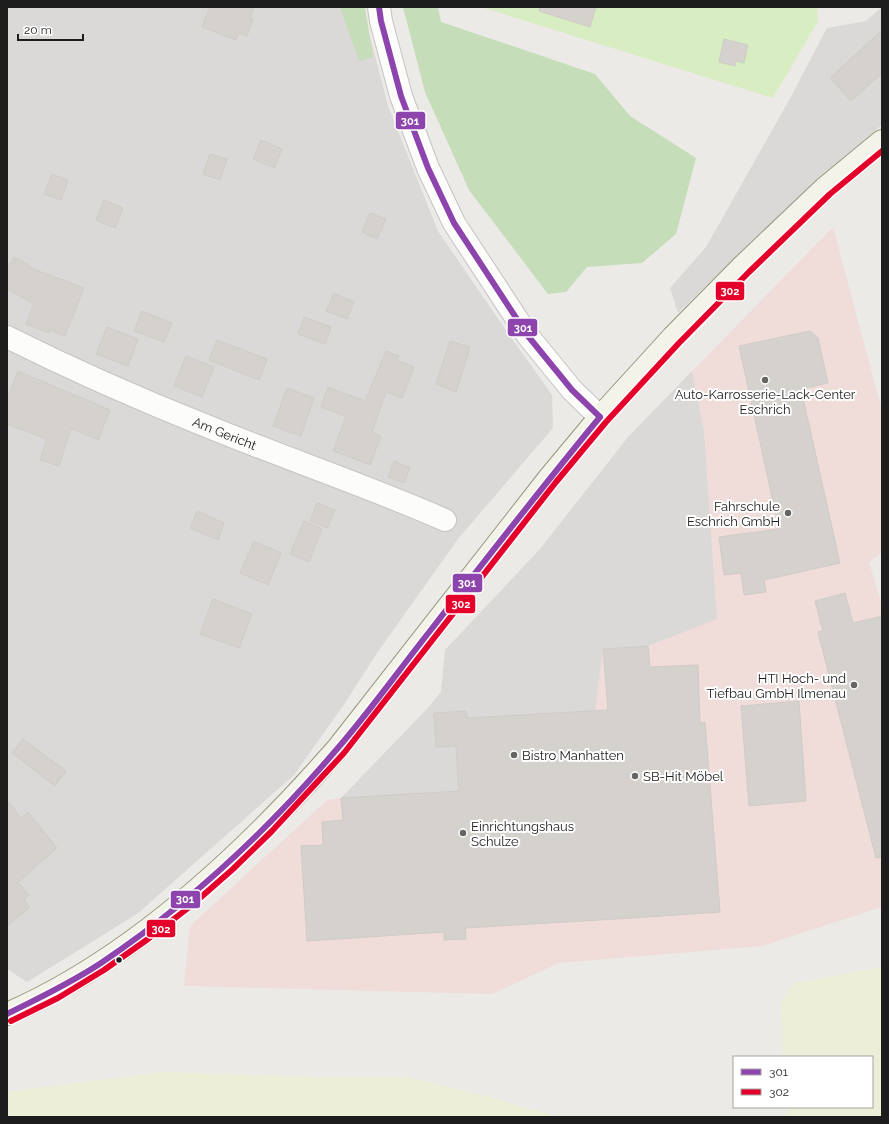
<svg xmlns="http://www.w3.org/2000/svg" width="889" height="1124" viewBox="0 0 889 1124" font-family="Raleway,sans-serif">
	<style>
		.residential { fill: #dbd9d7 }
		.commercial { fill: #f0dcd9 }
		.farmland { fill: #edeed7 }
		.grass { fill: #d8edc1 }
		.forest { fill: #c5ddb8 }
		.parking { fill: #dad9d8 }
		.building { fill: #d5d2ce; stroke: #d0cbc7 }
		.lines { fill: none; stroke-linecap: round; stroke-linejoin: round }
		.street-casing { stroke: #c4c4c2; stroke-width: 24 }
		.secondary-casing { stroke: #95967d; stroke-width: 24 }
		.street { stroke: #fcfcfb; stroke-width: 22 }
		.secondary { stroke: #f3f3e9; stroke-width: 22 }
		.bus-1-casing { stroke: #fff; stroke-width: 9 }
		.bus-2-casing { stroke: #fff; stroke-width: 9 }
		.bus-1 { stroke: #8e44ad; stroke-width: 6 }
		.bus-2 { stroke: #e4002b; stroke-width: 6 }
		.poi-dot { fill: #656563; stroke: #fff; stroke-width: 1.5 }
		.bus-dot { fill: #1d1d1d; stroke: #fff; stroke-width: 1.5 }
		.labels { text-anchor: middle; stroke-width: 4; stroke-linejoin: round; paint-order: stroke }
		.poi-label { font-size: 13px; fill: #1d1d1d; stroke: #fff; text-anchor: start }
		.street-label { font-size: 13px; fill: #1d1d1d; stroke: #fff }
		.line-badge { stroke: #fff; stroke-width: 1.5 }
		.badge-label { font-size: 11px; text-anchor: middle; font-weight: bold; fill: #fff }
	</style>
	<rect width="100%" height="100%" fill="#eceae6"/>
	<g class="residential">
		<polygon points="7,7 364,7 367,25 388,106 438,231 501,323 552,395 553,428 458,539 377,653 343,706 294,775 137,914 27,982 7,969"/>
		<polygon points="882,7 882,125 818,178 678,313 670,288 706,247 787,104 827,28 866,21"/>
	</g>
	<polygon class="commercial" points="833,227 882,411 882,553 869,562 882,606 882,907 762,946 559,963 492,994 184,986 190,926 327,800 341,798 436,747 434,713 466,711 467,718 603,649 717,619 704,431 692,371"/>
	<g class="farmland">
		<polygon points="882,967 882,1117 786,1117 785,1107 872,1107 872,1057 783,1057 781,1002 795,983"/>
		<polygon points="164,1072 317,1077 408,1077 489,1097 559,1117 7,1117 7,1092"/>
	</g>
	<polygon class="grass" points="481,7 817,7 818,21 773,98"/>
	<g class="forest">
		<polygon points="340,7 365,7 373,57 359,61"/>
		<polygon points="403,7 438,7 441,22 595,74 630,116 696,158 676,234 642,263 587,267 566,292 548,294 469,190 425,92"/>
	</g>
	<g class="parking">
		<polygon points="692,371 704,431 717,619 648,646 603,649 595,711 467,718 466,711 434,713 436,747 456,746 459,791 341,798 424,712 441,692 445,650 540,549 628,437"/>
		<polygon points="341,504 377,518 404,542 412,560 351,668 337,697 314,735 292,728 284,744 224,702 272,589 294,596 319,563"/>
	</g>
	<g class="building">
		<polygon points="210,7 254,7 250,18 253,19 247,36 238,33 236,40 202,27"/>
		<polygon points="540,7 596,7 590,27 539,11"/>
		<polygon points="882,30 882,73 851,101 830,78"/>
		<polygon points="724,39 748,45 744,63 736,61 735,66 719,62"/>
		<polygon points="261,140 282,149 274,168 253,159"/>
		<polygon points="210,154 227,159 220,180 203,174"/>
		<polygon points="52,174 68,180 61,200 44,194"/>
		<polygon points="104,200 123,208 115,228 96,220"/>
		<polygon points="370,213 386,219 377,239 362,232"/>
		<polygon points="14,257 29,265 28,267 84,288 65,336 50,330 49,333 26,324 34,304 7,289 7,269"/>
		<polygon points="334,293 354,302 347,319 326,311"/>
		<polygon points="142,311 172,323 164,342 134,331"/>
		<polygon points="304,317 331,327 325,344 298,334"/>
		<polygon points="107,327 138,339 128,366 96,354"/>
		<polygon points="810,331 818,338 828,383 801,389 840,563 764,580 766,592 744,595 741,573 724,575 719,537 779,529 739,346"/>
		<polygon points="217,340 267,359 259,380 209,360"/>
		<polygon points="450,341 470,347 456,392 436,384"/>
		<polygon points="386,351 399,356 397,360 414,367 402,398 386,392 372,432 381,436 370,465 333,451 346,416 321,407 328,387 365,401"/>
		<polygon points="186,356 214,367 202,397 174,386"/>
		<polygon points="18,371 110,410 98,440 71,428 59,466 40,460 47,439 7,424 7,399"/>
		<polygon points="287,388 314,398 301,436 273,426"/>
		<polygon points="394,461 410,468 404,483 388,477"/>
		<polygon points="317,503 335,510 327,528 310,521"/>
		<polygon points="197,511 224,523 218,540 190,528"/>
		<polygon points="304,521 322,529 309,562 290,554"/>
		<polygon points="254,541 281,553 268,585 240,573"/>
		<polygon points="845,593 853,623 882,616 882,857 876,858 818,632 823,631 815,601"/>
		<polygon points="213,599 252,614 239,648 200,634"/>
		<polygon points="648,646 650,667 698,665 700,723 705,722 720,912 633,918 465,928 466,939 444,940 444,932 307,941 301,846 323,845 322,822 343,820 341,798 459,791 456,746 436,747 434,713 466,711 467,718 608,710 603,649"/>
		<polygon points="799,701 806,801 749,806 741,706"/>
		<polygon points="23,739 66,771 55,786 12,753"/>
		<polygon points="7,800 21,818 28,812 57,848 18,882 29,895 24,900 30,907 7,926"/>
	</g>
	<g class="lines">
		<g class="street-casing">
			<g id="street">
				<polyline points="379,7 381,21 401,96 428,168 454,223 528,336 572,390 600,417"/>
				<path id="s1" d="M7,337C73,370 141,400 209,427C287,459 368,486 445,520"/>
			</g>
		</g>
		<g class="secondary-casing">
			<path id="secondary" d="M7,1014C134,959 248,851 338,748L550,477L600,417L673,337L743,266L825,188L882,141"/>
		</g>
		<use href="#street" class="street"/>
		<use href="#secondary" class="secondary"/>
		<g class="bus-1-casing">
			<g id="bus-1">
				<polyline points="379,7 381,21 401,96 428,168 454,223 528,336 572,390 600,417"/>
				<path d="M7,1014C39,998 71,983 101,963C189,904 269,829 337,749C370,711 399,670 430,631C486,559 542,487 600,417"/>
			</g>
		</g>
		<g class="bus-2-casing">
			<polyline id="bus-2" points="11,1021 58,998 104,970 148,939 192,905 233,869 272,831 344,753 556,482 606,422 679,343 749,272 830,194 882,151"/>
		</g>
		<use href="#bus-1" class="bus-1"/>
		<use href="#bus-2" class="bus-2"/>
	</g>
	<g class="poi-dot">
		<circle cx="765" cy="380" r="4"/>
		<circle cx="788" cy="513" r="4"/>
		<circle cx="854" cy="685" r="4"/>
		<circle cx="514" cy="755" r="4"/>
		<circle cx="635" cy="776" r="4"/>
		<circle cx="463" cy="833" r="4"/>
	</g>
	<circle class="bus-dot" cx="119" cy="960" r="3.5"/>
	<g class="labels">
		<g class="poi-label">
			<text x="765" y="399" text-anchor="middle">Auto-Karrosserie-Lack-Center<tspan x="765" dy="15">Eschrich</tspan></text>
			<text x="780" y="511" text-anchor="end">Fahrschule<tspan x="780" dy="15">Eschrich GmbH</tspan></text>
			<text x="846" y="683" text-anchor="end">HTI Hoch- und<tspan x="846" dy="15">Tiefbau GmbH Ilmenau</tspan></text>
			<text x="522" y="760">Bistro Manhatten</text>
			<text x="643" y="781">SB-Hit Möbel</text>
			<text x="471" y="831">Einrichtungshaus<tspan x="471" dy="15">Schulze</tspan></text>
		</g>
		<g class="street-label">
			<text dy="5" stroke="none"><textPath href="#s1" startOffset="238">Am Gericht</textPath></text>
		</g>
	</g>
	<g class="line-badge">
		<rect x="395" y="111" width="31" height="19" rx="4" fill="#8e44ad"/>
		<rect x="715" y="281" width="30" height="20" rx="4" fill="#e4002b"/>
		<rect x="507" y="318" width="31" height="19" rx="4" fill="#8e44ad"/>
		<rect x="452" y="573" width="31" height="20" rx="4" fill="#8e44ad"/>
		<rect x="445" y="594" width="31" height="20" rx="4" fill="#e4002b"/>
		<rect x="170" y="890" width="31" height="19" rx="4" fill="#8e44ad"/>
		<rect x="146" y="919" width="30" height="19" rx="4" fill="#e4002b"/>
	</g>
	<g class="badge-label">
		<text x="410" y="125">301</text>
		<text x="730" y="295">302</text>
		<text x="523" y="332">301</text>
		<text x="467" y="587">301</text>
		<text x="461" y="608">302</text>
		<text x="185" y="903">301</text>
		<text x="161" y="933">302</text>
	</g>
	<rect width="889" height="1124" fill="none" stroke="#1d1d1d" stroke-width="16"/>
	<rect x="733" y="1056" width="140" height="52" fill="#ffffff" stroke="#a5a5a5"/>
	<rect x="741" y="1069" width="20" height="6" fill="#8e44ad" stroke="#a5a5a5"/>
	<text x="769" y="1076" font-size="12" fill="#1d1d1d">301</text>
	<rect x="741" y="1089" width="20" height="6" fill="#e4002b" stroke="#a5a5a5"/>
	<text x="769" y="1096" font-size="12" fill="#1d1d1d">302</text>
	<path d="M18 34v6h65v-6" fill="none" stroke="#1d1d1d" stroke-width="2"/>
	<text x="24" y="34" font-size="12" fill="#1d1d1d" stroke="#ffffff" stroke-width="3" paint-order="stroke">20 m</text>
</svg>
